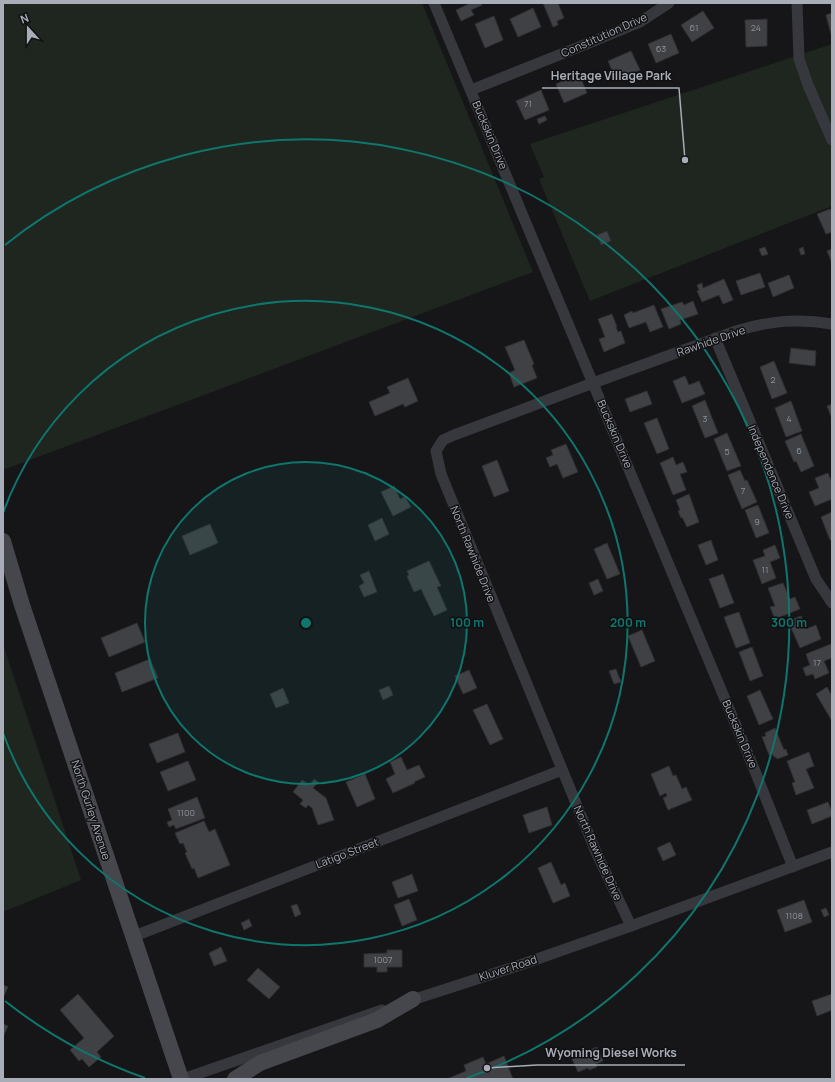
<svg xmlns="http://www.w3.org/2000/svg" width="835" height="1082" viewBox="0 0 835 1082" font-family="Manrope,sans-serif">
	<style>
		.green { fill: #1e261f }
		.building { fill: #404145; stroke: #303034 }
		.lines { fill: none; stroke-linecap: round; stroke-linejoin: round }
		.street { stroke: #37383d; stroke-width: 11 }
		.secondary { stroke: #45474d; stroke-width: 16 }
		.ring { fill: none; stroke: #0f766e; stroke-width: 2 }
		.labels { text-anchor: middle; stroke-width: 3; stroke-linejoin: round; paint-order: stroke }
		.number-label { font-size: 9px; fill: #8e929b }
		.street-label { font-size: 11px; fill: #a8adb8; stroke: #111113 }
		.centre { fill: #0f766e; stroke: #111113; stroke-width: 2 }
		.ring-label { font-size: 12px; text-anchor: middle; font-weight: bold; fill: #0f766e; stroke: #111113; stroke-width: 3; stroke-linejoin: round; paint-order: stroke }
		.leader { fill: none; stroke: #a8adb8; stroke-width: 1.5 }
		.callout-dot { fill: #a8adb8; stroke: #111113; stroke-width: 1.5 }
		.callout-label { font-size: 12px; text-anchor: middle; font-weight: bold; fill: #a8adb8; stroke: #111113; stroke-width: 3; stroke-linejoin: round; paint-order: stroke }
	</style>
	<rect width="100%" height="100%" fill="#161618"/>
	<g class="green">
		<polygon points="3,3 422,3 533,272 3,470"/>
		<polygon points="832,44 832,206 590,301 539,179 544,177 530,144"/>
		<polygon points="3,644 81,880 3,912"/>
	</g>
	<g class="building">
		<polygon points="471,3 481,3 482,5 471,10 474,15 461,21 456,10"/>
		<polygon points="543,3 558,3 564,18 557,21 558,25 553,27"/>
		<polygon points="533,8 541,27 518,37 510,19"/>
		<polygon points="703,11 714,28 692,42 681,25"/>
		<polygon points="832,13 832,34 831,34 826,15"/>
		<polygon points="494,16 503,40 485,48 475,24"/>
		<polygon points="767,19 767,46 746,47 745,20"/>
		<polygon points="671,34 679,53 656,63 648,44"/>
		<polygon points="631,51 640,70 616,80 608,61"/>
		<polygon points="579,74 587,93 564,103 556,84"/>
		<polygon points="541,90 549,110 525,120 516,101"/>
		<polygon points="545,116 547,120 539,124 537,119"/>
		<polygon points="830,209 832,212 832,232 826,234 817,214"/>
		<polygon points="607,231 611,241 601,245 597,235"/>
		<polygon points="765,247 768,254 762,256 759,249"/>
		<polygon points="803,247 805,254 801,255 799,249"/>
		<polygon points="832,249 832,263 827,251"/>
		<polygon points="760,273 765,287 741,295 736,281"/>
		<polygon points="789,275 794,288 773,297 768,283"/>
		<polygon points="724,279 733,300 723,304 719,295 702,302 697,291 699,290 697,285 702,283 703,288"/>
		<polygon points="693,301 698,314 680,320 681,324 669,329 661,309 682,302 684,305"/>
		<polygon points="654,305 663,327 650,332 646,322 629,328 624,315 632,311 633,313"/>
		<polygon points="612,314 617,327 616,327 618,332 621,331 625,343 604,352 599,339 605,337 598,319"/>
		<polygon points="524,340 534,364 532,365 537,378 514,387 509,373 515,370 505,347"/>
		<polygon points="791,348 816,351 815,366 789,363"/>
		<polygon points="774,361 787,393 772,399 760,367"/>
		<polygon points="685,376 689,385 699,381 705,394 682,403 673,381"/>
		<polygon points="408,378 418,401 405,407 403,404 375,416 369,402 390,393 387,387"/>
		<polygon points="647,391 652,404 630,412 625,399"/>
		<polygon points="705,400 718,433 705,438 692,406"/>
		<polygon points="791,401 802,431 786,437 775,408"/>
		<polygon points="832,404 832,419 827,406"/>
		<polygon points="657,418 669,449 657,454 644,423"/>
		<polygon points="727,433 741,466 727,471 714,439"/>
		<polygon points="801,434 814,466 801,472 796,461 794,462 785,441"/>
		<polygon points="566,444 578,472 563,478 557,464 550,467 546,458 553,455 551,450"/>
		<polygon points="673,457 676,465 683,462 687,472 680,474 686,490 673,495 660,463"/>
		<polygon points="497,460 509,491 494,497 482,466"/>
		<polygon points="740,470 745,481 747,480 757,502 742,509 728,475"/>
		<polygon points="828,473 832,483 832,499 815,506 809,492 819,488 815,478"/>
		<polygon points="394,486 400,499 405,497 411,507 393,516 381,492"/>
		<polygon points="689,494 699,522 687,527 682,517 681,518 678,511 680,510 676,500"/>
		<polygon points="758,505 769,533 756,538 745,510"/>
		<polygon points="832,512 832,540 830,540 821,517"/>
		<polygon points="382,518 389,534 375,541 368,525"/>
		<polygon points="210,524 218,543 190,555 182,536"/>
		<polygon points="711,540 718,560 706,565 698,545"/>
		<polygon points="607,543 620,574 607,579 594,549"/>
		<polygon points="775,545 780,558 770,562 776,578 762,584 753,560 765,556 763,550"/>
		<polygon points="429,561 441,586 437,587 447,610 434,616 421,589 414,592 407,576 409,575 407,571"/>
		<polygon points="369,571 377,592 364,597 359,586 364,583 360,575"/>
		<polygon points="723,574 734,603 720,608 709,579"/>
		<polygon points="598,579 603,591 594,595 589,583"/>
		<polygon points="783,583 790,599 795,597 800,609 775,619 770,607 775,606 768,588"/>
		<polygon points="739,612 750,643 736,648 724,617"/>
		<polygon points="801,616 806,629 816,625 821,639 800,648 788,621"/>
		<polygon points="137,623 145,642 109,657 101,638"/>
		<polygon points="642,630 655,661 641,667 628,636"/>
		<polygon points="831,644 832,648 832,658 824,661 829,673 815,679 813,674 806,676 803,668 810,665 806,654"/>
		<polygon points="752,647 763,676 750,681 739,652"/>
		<polygon points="150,659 158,678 122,692 115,673"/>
		<polygon points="616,669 621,682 614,684 609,671"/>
		<polygon points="469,670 477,688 463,694 455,676"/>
		<polygon points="389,686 393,695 383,700 379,690"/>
		<polygon points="827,687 832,696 832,721 816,694"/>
		<polygon points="283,688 289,703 276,708 270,694"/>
		<polygon points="760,690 773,719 759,725 747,696"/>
		<polygon points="487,704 503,739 490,745 473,710"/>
		<polygon points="775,728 784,750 786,749 788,755 777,759 776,757 774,757 772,753 769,755 762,737 766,736 765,733"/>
		<polygon points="178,733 185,752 157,763 149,744"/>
		<polygon points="809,752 814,766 806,769 814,788 796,795 792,783 795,782 787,761"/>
		<polygon points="401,757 407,770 419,765 425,777 414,782 415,783 393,793 386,779 395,774 390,762"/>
		<polygon points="188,761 196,780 168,791 160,772"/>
		<polygon points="669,766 673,776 676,775 682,789 686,787 692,800 668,810 663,798 667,796 666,793 660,796 651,774"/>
		<polygon points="365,774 375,799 357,807 346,782"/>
		<polygon points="314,779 318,782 313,788 326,798 334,820 318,825 312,808 308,805 306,808 300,804 303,800 293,792 302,780 310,785"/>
		<polygon points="197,797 205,818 176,829 174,825 169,827 167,822 172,820 168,809"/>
		<polygon points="828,802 832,812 832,816 812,824 807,810"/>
		<polygon points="547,807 552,825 529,833 523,815"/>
		<polygon points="204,821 209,832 215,829 230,865 198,878 194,868 192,869 185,853 187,852 183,843 180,844 175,833"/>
		<polygon points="670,842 676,855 663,861 657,848"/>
		<polygon points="551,862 561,885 565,883 570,896 553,903 538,868"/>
		<polygon points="412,874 418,891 398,898 392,882"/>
		<polygon points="409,899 417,920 402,926 394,905"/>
		<polygon points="804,900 812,922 785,932 777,910"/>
		<polygon points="297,904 301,914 295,917 291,906"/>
		<polygon points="826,908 829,915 824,917 821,910"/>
		<polygon points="249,919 252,926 244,930 241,923"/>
		<polygon points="221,947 227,961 214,966 209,953"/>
		<polygon points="387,950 402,950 402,967 387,967 387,972 377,972 377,967 364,967 364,954 387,953"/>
		<polygon points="258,968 280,987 269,999 247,980"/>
		<polygon points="3,985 8,987 3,998"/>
		<polygon points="78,994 114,1036 97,1052 101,1057 89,1067 82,1059 79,1061 70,1050 84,1038 60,1010"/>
		<polygon points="832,994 832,1010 817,1016 812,1001"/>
		<polygon points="3,1024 8,1026 3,1037"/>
		<polygon points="597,1047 603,1061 596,1064 597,1067 589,1070 588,1068 578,1072 572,1059 583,1055 582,1053"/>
		<polygon points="504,1056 513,1079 447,1079 466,1071 464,1065 483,1057 486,1064"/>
	</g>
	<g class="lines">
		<g class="street">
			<polyline points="434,3 755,771 793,867"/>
			<polyline points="797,3 799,59 808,85 832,140"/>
			<polyline points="471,90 594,41 640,22 669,3"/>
			<polyline points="715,338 816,579 832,603"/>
			<path d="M631,926L596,852L441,474L436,451L443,440L454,435L593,383L739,330C771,321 798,318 832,324"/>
			<polyline points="132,937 562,770"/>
			<polyline points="406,1002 520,965 631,926 832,852"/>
			<polyline points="183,1079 382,1010"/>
		</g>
		<g class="secondary">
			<polyline points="3,541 22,605 181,1079"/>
			<polyline points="235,1079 260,1063 377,1020 413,999"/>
		</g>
	</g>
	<circle cx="306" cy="623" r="161" fill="#0f766e" fill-opacity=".12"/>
	<g class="ring">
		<circle cx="306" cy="623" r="161"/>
		<path d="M3 513A322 322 0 1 1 3 733"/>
		<path d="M145 1078A483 483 0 0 1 5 1001M5 245A483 483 0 1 1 467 1078"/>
	</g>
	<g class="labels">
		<g class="number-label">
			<text x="694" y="31">61</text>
			<text x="756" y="31">24</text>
			<text x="661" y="52">63</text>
			<text x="528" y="107">71</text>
			<text x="773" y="383">2</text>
			<text x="705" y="422">3</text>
			<text x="789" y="422">4</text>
			<text x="799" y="454">6</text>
			<text x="727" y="455">5</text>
			<text x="743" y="494">7</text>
			<text x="757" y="525">9</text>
			<text x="765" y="573">11</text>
			<text x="817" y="666">17</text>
			<text x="186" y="816">1100</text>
			<text x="794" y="919">1108</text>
			<text x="383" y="963">1007</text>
		</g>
		<g class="street-label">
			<text transform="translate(604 35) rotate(-24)" y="4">Constitution Drive</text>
			<text transform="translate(490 135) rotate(67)" y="4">Buckskin Drive</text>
			<text transform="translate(711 341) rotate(-19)" y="4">Rawhide Drive</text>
			<text transform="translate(615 434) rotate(67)" y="4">Buckskin Drive</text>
			<text transform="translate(771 472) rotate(67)" y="4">Independence Drive</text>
			<text transform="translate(473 554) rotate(68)" y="4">North Rawhide Drive</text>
			<text transform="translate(740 734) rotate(67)" y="4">Buckskin Drive</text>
			<text transform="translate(91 810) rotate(72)" y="4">North Gurley Avenue</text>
			<text transform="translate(347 853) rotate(-21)" y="4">Latigo Street</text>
			<text transform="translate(598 853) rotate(66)" y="4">North Rawhide Drive</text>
			<text transform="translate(508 968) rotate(-18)" y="4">Kluver Road</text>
		</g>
	</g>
	<circle cx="306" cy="623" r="6" class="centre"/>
	<g class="ring-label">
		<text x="467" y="627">100 m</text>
		<text x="628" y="627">200 m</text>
		<text x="789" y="627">300 m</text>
	</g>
	<path class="leader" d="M685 160L679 88H542M487 1068L537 1065H685"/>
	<g class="callout-dot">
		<circle cx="685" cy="160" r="4"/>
		<circle cx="487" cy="1068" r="4"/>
	</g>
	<g class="callout-label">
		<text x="611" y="80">Heritage Village Park</text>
		<text x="611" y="1057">Wyoming Diesel Works</text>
	</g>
	<rect width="835" height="1082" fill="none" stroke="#a8adb8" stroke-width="8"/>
	<g transform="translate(28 28) rotate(339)" stroke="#111113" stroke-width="3" paint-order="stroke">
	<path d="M0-3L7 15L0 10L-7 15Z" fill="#a8adb8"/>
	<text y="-6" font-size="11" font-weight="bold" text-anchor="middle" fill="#a8adb8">N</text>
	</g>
</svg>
